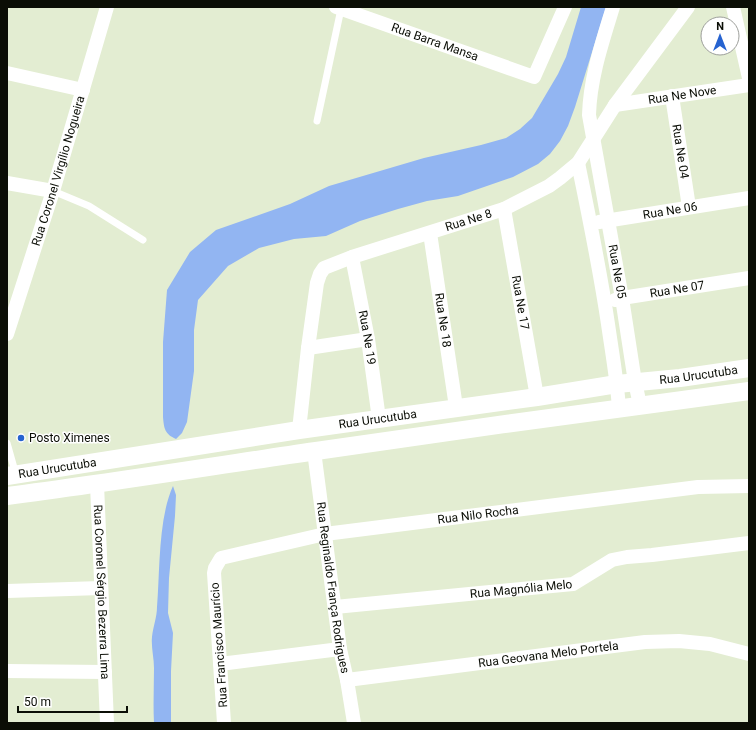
<svg xmlns="http://www.w3.org/2000/svg" width="756" height="730" viewBox="0 0 756 730" font-family="Roboto,sans-serif">
	<style>
		.water { fill: #92b5f2 }
		.lines { fill: none; stroke-linecap: round; stroke-linejoin: round }
		.service { stroke: #fff; stroke-width: 7 }
		.minor { stroke: #fff; stroke-width: 14 }
		.tertiary { stroke: #fff; stroke-width: 18 }
		.poi-dot { fill: #2663d0; stroke: #fff; stroke-width: 1.5 }
		.labels { text-anchor: middle; stroke-width: 3; stroke-linejoin: round; paint-order: stroke }
		.street-label { font-size: 12px; fill: #0b0e06; stroke: #fff }
		.poi-label { font-size: 12px; fill: #0b0e06; stroke: #fff; text-anchor: start }
	</style>
	<rect width="100%" height="100%" fill="#e3edd2"/>
	<g class="water">
		<path d="M581,7H606L575,107L568,126L560,141L550,154L538,164L513,177L458,196L427,201L398,209L360,221L326,236L294,239L259,248L228,266L198,300L194,330V371L187,422L182,433L176,439C165,434 164,429 163,417V342L167,290L190,252L216,230L290,204L329,186L424,158L481,145L506,138L520,129L532,118L558,74L566,57Z"/>
		<path d="M173,486L176,495L175,516L169,578L168,613L173,633L171,671V723H154C153,704 154,686 154,668C154,658 151,647 152,637C153,627 157,617 157,607C160,571 158,519 173,486Z"/>
	</g>
	<g class="lines">
		<g class="service">
			<polyline points="317,121 341,9"/>
			<polyline points="53,191 89,206 143,240"/>
			<polyline points="7,443 16,475"/>
		</g>
		<g class="minor">
			<path id="s1" d="M336,7L534,77L565,7"/>
			<path id="s2" d="M613,7C602,43 590,78 589,115L622,298L635,382L640,405"/>
			<polyline points="733,7 749,78"/>
			<polyline points="7,73 83,90"/>
			<path id="s3" d="M672,96L689,207"/>
			<path id="s4" d="M615,105L749,85"/>
			<path d="M578,163C589,216 600,270 608,324C612,352 617,380 619,408"/>
			<polyline points="7,183 53,191"/>
			<path id="s5" d="M504,209L537,397"/>
			<path id="s6" d="M599,222L749,198"/>
			<path id="s7" d="M430,233L456,407"/>
			<path id="s8" d="M352,257L368,339L379,419"/>
			<path id="s9" d="M615,300L622,298L749,278"/>
			<path id="s10" d="M7,334L53,191L107,7"/>
			<polyline points="308,348 368,339"/>
			<path id="s11" d="M299,430L308,348L317,283L320,274L324,268L352,257L504,209L549,186L560,178L578,163L615,105L688,7"/>
			<path id="s12" d="M314,451L340,649L347,680L354,723"/>
			<path id="s13" d="M97,484L107,723"/>
			<polyline points="7,591 101,588"/>
			<path id="s14" d="M335,607L573,584L612,560L627,557L652,555L749,543"/>
			<polyline points="220,664 340,649"/>
			<polyline points="7,671 105,672"/>
			<path id="s15" d="M347,680L645,642L679,641L710,644L749,654"/>
			<path id="s16" d="M224,723L214,573L215,568L221,558L325,534L698,487L749,486"/>
		</g>
		<g class="tertiary">
			<path id="s17" d="M7,476L299,430L537,397L617,384L680,378L749,368"/>
			<path d="M7,496C110,483 213,466 316,451C460,430 605,410 749,391"/>
		</g>
	</g>
	<circle class="poi-dot" cx="21" cy="438" r="4"/>
	<g class="labels">
		<g class="street-label">
			<text dy="4" stroke="none"><textPath href="#s1" startOffset="105">Rua Barra Mansa</textPath></text>
			<text dy="4" stroke="none"><textPath href="#s4" startOffset="68">Rua Ne Nove</textPath></text>
			<text dy="4" stroke="none"><textPath href="#s3" startOffset="56">Rua Ne 04</textPath></text>
			<text dy="4" stroke="none"><textPath href="#s10" startOffset="171">Rua Coronel Virgílio Nogueira</textPath></text>
			<text dy="4" stroke="none"><textPath href="#s6" startOffset="72">Rua Ne 06</textPath></text>
			<text dy="4" stroke="none"><textPath href="#s11" startOffset="317">Rua Ne 8</textPath></text>
			<text dy="4" stroke="none"><textPath href="#s2" startOffset="270">Rua Ne 05</textPath></text>
			<text dy="4" stroke="none"><textPath href="#s9" startOffset="63">Rua Ne 07</textPath></text>
			<text dy="4" stroke="none"><textPath href="#s5" startOffset="95">Rua Ne 17</textPath></text>
			<text dy="4" stroke="none"><textPath href="#s7" startOffset="88">Rua Ne 18</textPath></text>
			<text dy="4" stroke="none"><textPath href="#s8" startOffset="82">Rua Ne 19</textPath></text>
			<text dy="4" stroke="none"><textPath href="#s17" startOffset="699">Rua Urucutuba</textPath></text>
			<text dy="4" stroke="none"><textPath href="#s17" startOffset="375">Rua Urucutuba</textPath></text>
			<text dy="4" stroke="none"><textPath href="#s17" startOffset="51">Rua Urucutuba</textPath></text>
			<text dy="4" stroke="none"><textPath href="#s16" startOffset="428">Rua Nilo Rocha</textPath></text>
			<text dy="4" stroke="none"><textPath href="#s12" startOffset="138">Rua Reginaldo França Rodrigues</textPath></text>
			<text dy="4" stroke="none"><textPath href="#s14" startOffset="187">Rua Magnólia Melo</textPath></text>
			<text dy="4" stroke="none"><textPath href="#s13" startOffset="108">Rua Coronel Sérgio Bezerra Lima</textPath></text>
			<text transform="translate(219 645) rotate(-94)" y="4">Rua Francisco Maurício</text>
			<text dy="4" stroke="none"><textPath href="#s15" startOffset="203">Rua Geovana Melo Portela</textPath></text>
		</g>
		<g class="poi-label">
			<text x="29" y="442">Posto Ximenes</text>
		</g>
	</g>
	<rect width="756" height="730" fill="none" stroke="#0b0e06" stroke-width="16"/>
	<g transform="translate(720 36)"><circle r="19" fill="#ffffff" stroke="#9d9f9b"/>
	<path d="M0-3L7 15L0 10L-7 15Z" fill="#2663d0"/>
	<text y="-6" font-size="11" font-weight="bold" text-anchor="middle" fill="#0b0e06">N</text>
	</g>
	<path d="M18 706v6h109v-6" fill="none" stroke="#0b0e06" stroke-width="2"/>
	<text x="24" y="706" font-size="12" fill="#0b0e06" stroke="#ffffff" stroke-width="3" paint-order="stroke">50 m</text>
</svg>
